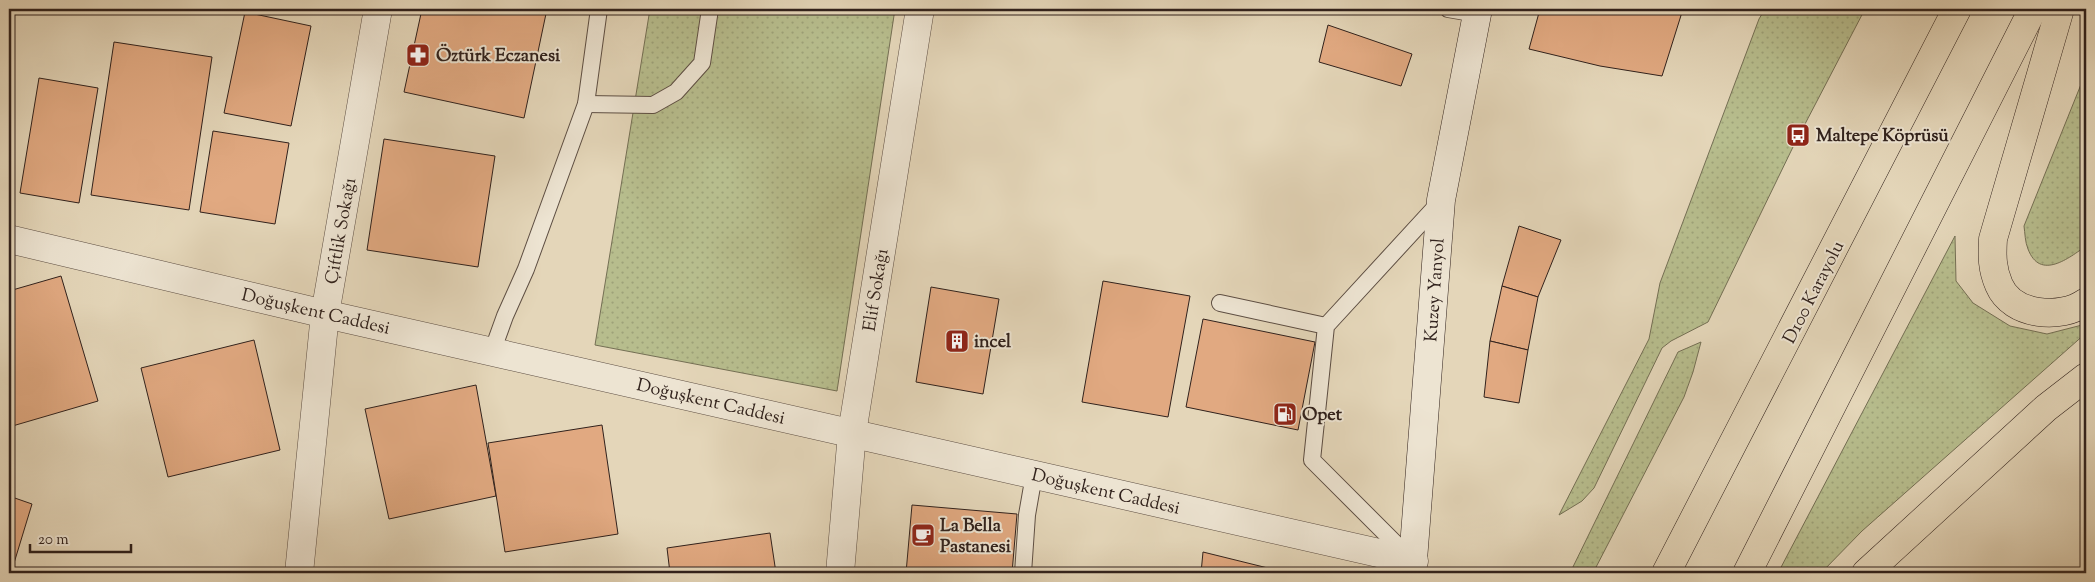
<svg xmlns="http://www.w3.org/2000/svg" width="2095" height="582" viewBox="0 0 2095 582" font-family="'Sorts Mill Goudy',serif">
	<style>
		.grass { fill: url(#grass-dots); stroke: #746f54 }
		.building { fill: #e1a981; stroke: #30211c }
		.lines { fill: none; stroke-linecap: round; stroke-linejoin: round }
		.lane-casing { stroke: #5d4e43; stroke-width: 18 }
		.street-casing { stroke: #5d4e43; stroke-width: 29 }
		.secondary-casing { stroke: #30211c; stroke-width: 29 }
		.highway-casing { stroke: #30211c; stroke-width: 29 }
		.lane { stroke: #ede4d2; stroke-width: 16 }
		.street { stroke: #ede4d2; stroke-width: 28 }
		.secondary { stroke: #ede4d2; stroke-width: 28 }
		.highway { stroke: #e4d6b9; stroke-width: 28 }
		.labels { text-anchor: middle; stroke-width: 4; stroke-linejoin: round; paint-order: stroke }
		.poi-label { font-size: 18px; font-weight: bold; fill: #30211c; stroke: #ede4d2; text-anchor: start }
		.street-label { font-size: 18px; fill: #30211c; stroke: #ede4d2 }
	</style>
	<defs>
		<pattern id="grass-dots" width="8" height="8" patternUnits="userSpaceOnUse" patternTransform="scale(1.25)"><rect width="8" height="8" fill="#b7bd8d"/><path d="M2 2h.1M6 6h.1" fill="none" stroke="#9ea279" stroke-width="1.8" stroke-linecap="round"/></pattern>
	</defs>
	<rect width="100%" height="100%" fill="#e4d6b9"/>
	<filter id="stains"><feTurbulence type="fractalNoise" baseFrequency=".004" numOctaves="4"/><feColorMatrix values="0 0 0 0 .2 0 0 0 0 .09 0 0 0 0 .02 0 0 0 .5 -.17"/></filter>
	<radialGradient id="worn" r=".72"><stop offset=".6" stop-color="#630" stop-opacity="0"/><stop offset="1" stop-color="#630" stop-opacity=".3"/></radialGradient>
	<g class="grass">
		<polygon points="650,9 895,9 837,391 595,345"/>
		<polygon points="1765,9 1865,9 1793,147 1708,322 1671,341 1662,348 1594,488 1582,501 1559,515 1649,339 1660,283 1759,19"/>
		<path d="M2086,72V246C2069,258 2040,281 2028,249C2025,242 2025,233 2024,226Z"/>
		<polygon points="1955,236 1956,281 1973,303 2010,326 2047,334 2086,324 2086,333 1862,531 1821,573 1778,573"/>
		<polygon points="1701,342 1693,372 1684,397 1593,573 1570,573 1678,352"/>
	</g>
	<g class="building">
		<polygon points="422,9 547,9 524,118 404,92"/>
		<polygon points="1540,9 1683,9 1662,76 1600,66 1529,49"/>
		<polygon points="245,12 311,26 291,126 224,113"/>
		<polygon points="1328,25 1412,54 1401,86 1319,62"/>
		<polygon points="114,42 212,57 189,210 91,195"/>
		<polygon points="39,78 98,88 79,203 20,193"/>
		<polygon points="213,131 289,143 275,224 200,212"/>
		<polygon points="384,139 495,156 478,267 367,250"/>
		<polygon points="1519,226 1561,240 1538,297 1502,286"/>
		<polygon points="61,276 98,401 9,427 9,291"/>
		<polygon points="1103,281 1190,296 1168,417 1082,402"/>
		<polygon points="1502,286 1538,297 1528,350 1490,341"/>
		<polygon points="931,287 999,299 983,394 916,382"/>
		<polygon points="1203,319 1315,342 1298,430 1186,407"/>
		<polygon points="254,340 280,450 168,477 141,368"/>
		<polygon points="1490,341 1528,350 1519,403 1484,397"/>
		<polygon points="476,385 496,496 389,519 365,409"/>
		<polygon points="602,425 618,534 505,552 488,443"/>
		<polygon points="9,496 32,504 11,573 9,573"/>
		<polygon points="912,505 1017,514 1012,573 906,573"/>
		<polygon points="770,533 776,573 670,573 667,548"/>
		<polygon points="1203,552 1288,573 1201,573"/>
	</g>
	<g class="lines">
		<g class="lane-casing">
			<g id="lane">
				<polyline points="1448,9 1477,14"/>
				<polyline points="586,104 653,105 676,92 702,63 710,9"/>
				<polyline points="1220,303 1326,326"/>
				<polyline points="492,352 505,316 526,269 586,104 599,9"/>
				<polyline points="1411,559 1312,460 1326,326 1440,202"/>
				<polyline points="1023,573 1027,515 1034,475"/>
			</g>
		</g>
		<g class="street-casing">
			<g id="street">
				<polyline points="9,239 325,314 1414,561"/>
				<polyline points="299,573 325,314 378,9"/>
				<polyline points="840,573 852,433 920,9"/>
			</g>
		</g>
		<g class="secondary-casing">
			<polyline id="secondary" points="1412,573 1441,200 1478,9"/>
		</g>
		<g class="highway-casing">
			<g id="highway">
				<path d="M2060,9L1993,239C1992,256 1992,269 1999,285C2012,316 2061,320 2086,302"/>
				<polyline points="1666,573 1957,9"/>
				<polyline points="1747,573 2033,9"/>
				<polyline points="1866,573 2046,408 2086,377"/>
			</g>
		</g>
		<use href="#lane" class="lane"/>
		<use href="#street" class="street"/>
		<use href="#secondary" class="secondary"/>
		<use href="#highway" class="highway"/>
	</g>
	<defs>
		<g id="pharmacy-square" transform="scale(1.25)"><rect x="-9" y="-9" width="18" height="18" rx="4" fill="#8f2418" stroke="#ede4d2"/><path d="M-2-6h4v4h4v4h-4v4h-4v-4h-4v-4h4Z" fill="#fff"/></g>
		<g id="bus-square" transform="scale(1.25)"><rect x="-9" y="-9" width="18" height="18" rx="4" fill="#8f2418" stroke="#ede4d2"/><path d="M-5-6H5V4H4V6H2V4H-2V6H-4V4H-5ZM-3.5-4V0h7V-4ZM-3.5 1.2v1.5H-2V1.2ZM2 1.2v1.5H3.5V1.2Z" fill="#fff"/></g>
		<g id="building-square" transform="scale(1.25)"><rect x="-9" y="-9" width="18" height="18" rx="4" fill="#8f2418" stroke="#ede4d2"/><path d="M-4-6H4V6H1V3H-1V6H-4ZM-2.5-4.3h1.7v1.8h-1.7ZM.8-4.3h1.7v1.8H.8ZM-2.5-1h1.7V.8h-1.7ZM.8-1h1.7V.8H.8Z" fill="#fff"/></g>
		<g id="fuel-square" transform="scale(1.25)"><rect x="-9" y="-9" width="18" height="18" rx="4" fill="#8f2418" stroke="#ede4d2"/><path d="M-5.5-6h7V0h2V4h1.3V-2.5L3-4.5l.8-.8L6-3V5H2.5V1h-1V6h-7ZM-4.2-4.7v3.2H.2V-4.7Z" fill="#fff"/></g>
		<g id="cafe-square" transform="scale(1.25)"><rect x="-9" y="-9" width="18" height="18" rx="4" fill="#8f2418" stroke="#ede4d2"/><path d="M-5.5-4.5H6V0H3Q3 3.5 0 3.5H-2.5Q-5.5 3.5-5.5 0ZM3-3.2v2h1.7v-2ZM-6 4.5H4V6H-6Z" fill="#fff"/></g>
	</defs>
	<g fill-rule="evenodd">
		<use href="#pharmacy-square" x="418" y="55"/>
		<use href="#bus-square" x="1798" y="135"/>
		<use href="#building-square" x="957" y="341"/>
		<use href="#fuel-square" x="1285" y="414"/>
		<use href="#cafe-square" x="923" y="535"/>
	</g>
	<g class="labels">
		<g class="poi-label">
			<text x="436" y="61">Öztürk Eczanesi</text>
			<text x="1816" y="141">Maltepe Köprüsü</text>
			<text x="974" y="347">incel</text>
			<text x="1302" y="420">Opet</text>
			<text x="940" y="531">La Bella<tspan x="940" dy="21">Pastanesi</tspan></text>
		</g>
		<g class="street-label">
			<text transform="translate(340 231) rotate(-80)" y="6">Çiftlik Sokağı</text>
			<text transform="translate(875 290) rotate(-81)" y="6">Elif Sokağı</text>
			<text transform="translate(1434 290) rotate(-86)" y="6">Kuzey Yanyol</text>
			<text transform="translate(1813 292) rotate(-63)" y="6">D100 Karayolu</text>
			<text transform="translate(316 311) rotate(13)" y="6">Doğuşkent Caddesi</text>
			<text transform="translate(711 401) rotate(13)" y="6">Doğuşkent Caddesi</text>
			<text transform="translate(1106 491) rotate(13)" y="6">Doğuşkent Caddesi</text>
		</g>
	</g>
	<rect width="2095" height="582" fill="none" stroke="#e4d6b9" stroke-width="30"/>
	<rect x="10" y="10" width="2075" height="562" fill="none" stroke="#30211c" stroke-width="2.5"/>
	<rect x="15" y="15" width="2065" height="552" fill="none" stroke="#30211c"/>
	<path d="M30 544v8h101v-8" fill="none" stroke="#30211c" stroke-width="2.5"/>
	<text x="38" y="544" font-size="15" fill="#30211c" stroke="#ede4d2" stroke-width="4" paint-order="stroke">20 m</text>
	<rect width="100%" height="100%" filter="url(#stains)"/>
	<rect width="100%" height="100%" fill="url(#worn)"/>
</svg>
